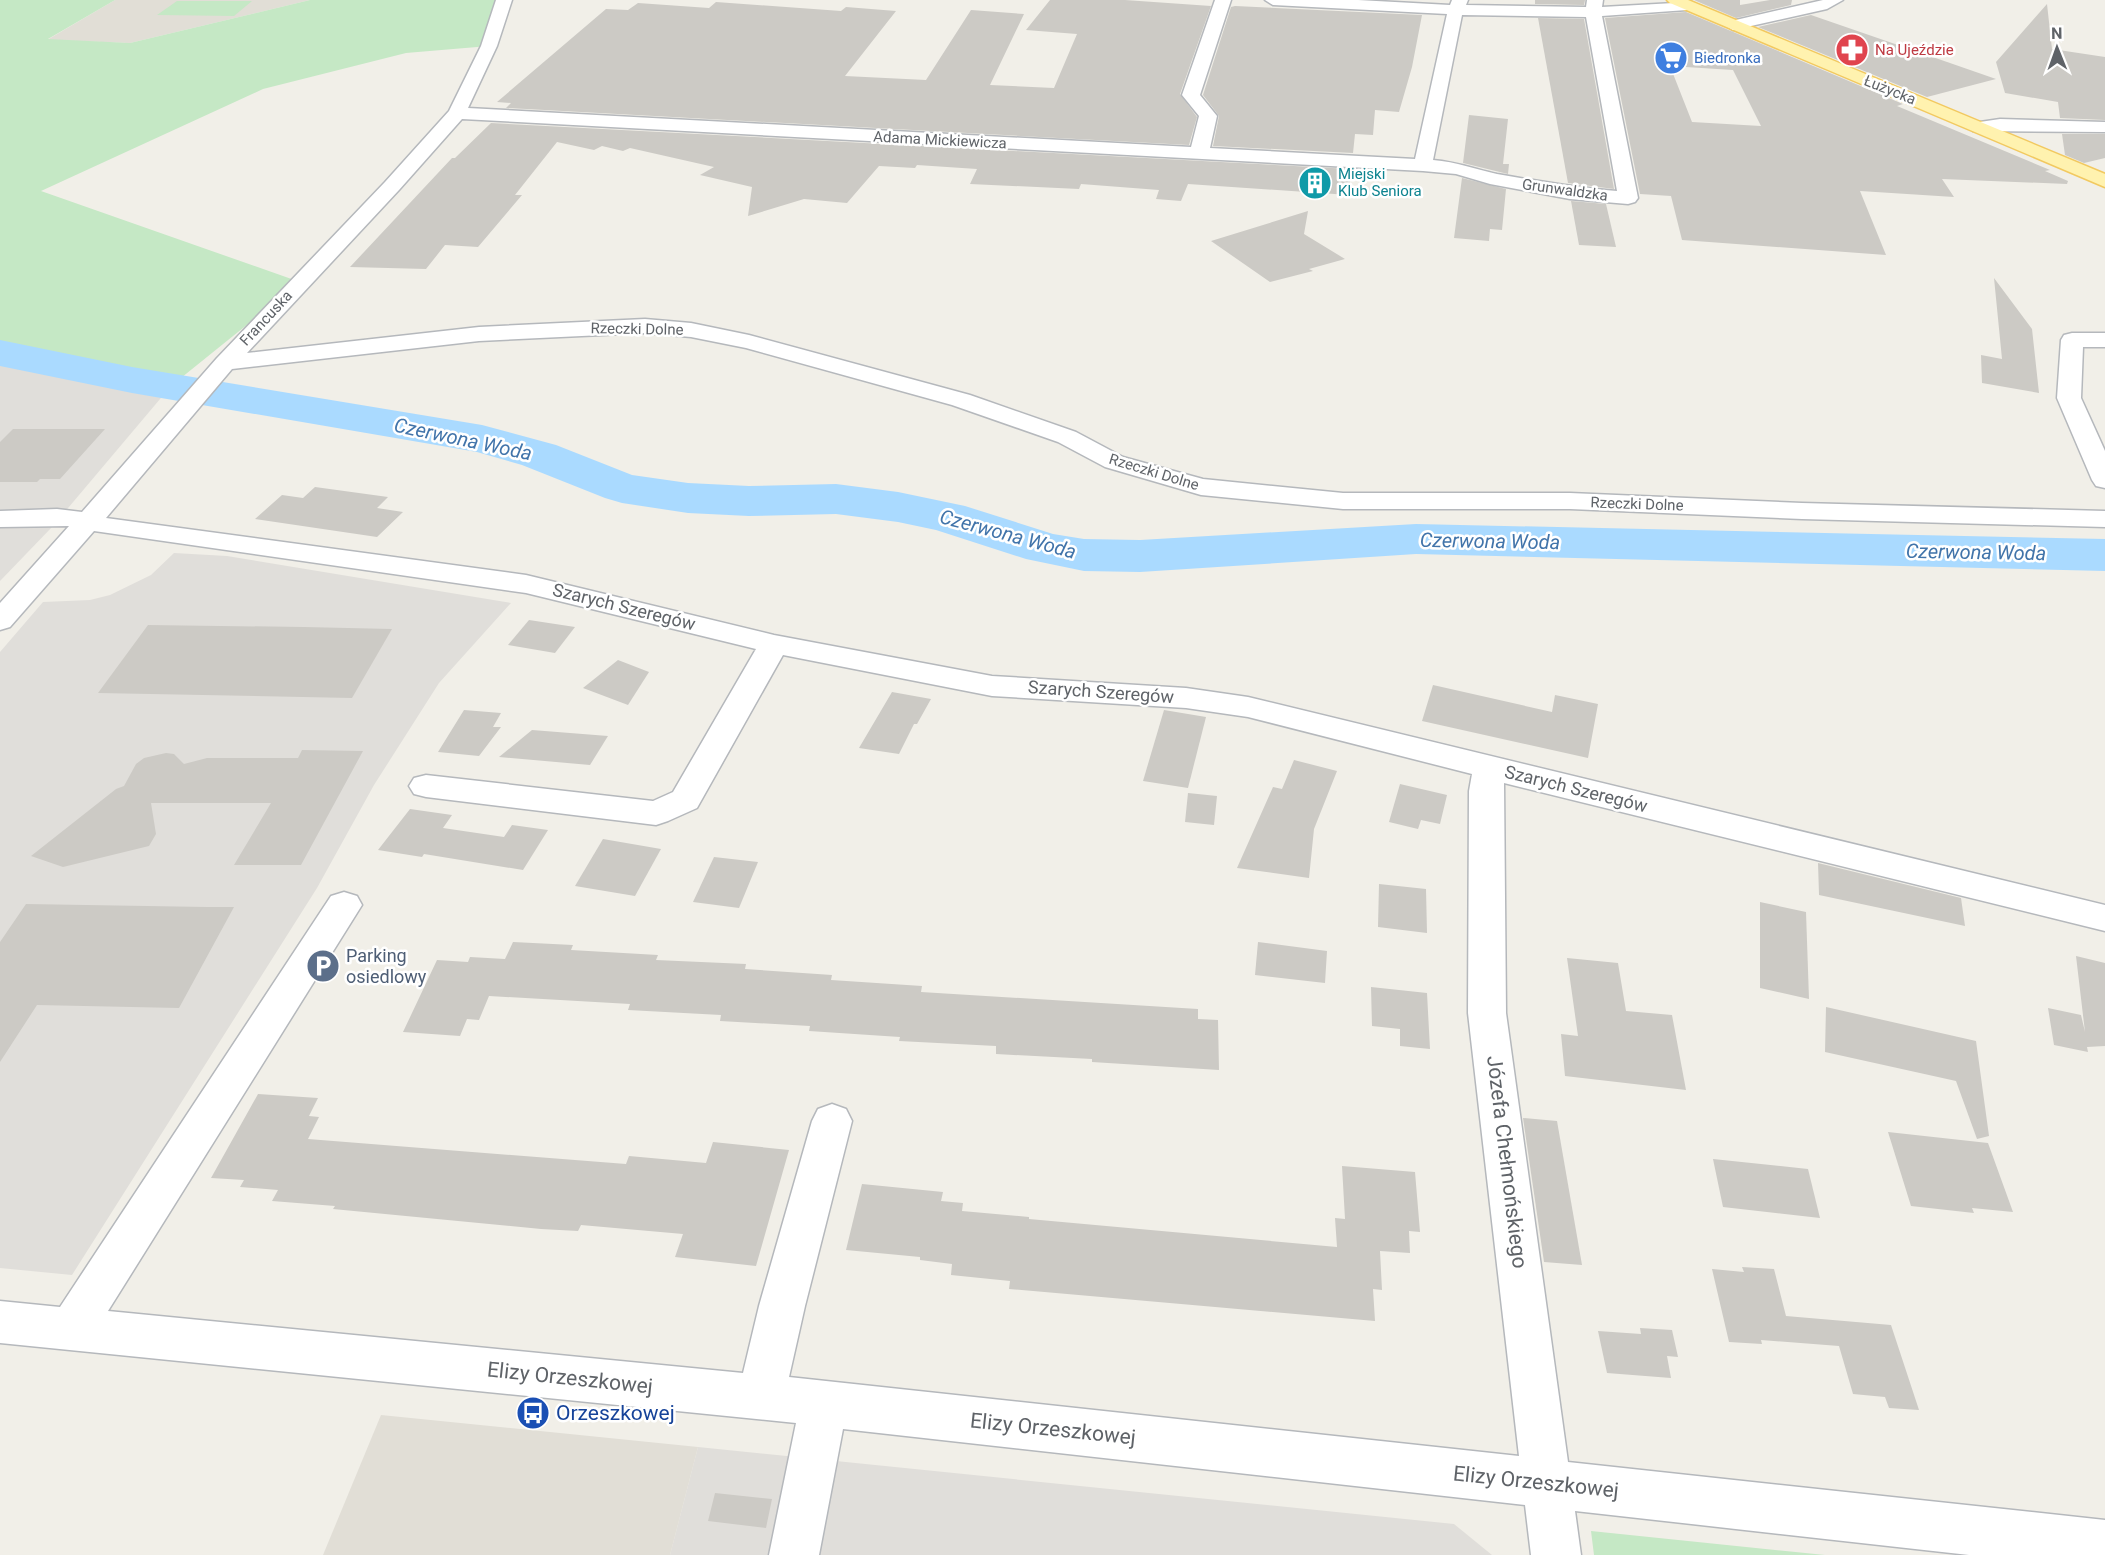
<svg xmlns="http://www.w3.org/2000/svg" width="2105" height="1555" viewBox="0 0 2105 1555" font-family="Roboto,sans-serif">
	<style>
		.industrial { fill: #e0deda }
		.education { fill: #e1ded6 }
		.green { fill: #c5e8c5 }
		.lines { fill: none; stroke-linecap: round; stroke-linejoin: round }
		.river { fill: #aadaff; fill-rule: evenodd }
		.building { fill: #cccac5; fill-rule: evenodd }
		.minor-casing { stroke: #b5b8bc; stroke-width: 3 }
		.major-casing { stroke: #f2c960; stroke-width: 3 }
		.minor { fill: #fff; fill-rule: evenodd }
		.major { fill: #fff2af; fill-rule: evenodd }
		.labels { text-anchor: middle; stroke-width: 5; stroke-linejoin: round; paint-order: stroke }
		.far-health-label { font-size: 15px; fill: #be3a42; stroke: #fff; text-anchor: start }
		.far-shop-label { font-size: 15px; fill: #366cbe; stroke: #fff; text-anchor: start }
		.far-street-label { font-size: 15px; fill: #5f6368; stroke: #fff }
		.far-culture-label { font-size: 15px; fill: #0d838f; stroke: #fff; text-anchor: start }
		.street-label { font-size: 18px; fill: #5f6368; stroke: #fff }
		.service-label { font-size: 18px; fill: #4e5e75; stroke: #fff; text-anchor: start }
		.water-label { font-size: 20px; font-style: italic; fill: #4174aa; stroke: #fff }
		.near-street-label { font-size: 21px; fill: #5f6368; stroke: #fff }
		.near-transit-label { font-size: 21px; fill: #164399; stroke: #fff; text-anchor: start }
	</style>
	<rect width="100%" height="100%" fill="#f1efe8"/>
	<g class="industrial">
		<polygon points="0,353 171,386 52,527 0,581"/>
		<polygon points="174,553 227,556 511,603 439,683 374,785 317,888 72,1275 0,1268 0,652 43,602 90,600 110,595 151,575"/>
		<polygon points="698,1447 1454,1524 1492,1555 670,1555"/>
	</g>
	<g class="education">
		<polygon points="115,0 310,0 130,43 47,40"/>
		<polygon points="381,1415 698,1447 670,1555 323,1555"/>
	</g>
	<g class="green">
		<polygon points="0,0 115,0 48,39 130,43 310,0 498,0 489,46 406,53 263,89 41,191 300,282 171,386 0,354"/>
		<polygon points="177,1 252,1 234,16 157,15"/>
		<polygon points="1591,1531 1825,1555 1594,1555"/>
	</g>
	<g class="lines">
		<polygon class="river" points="0,340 132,367 482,425 556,445 632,475 688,483 749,486 836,484 898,492 965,506 1053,534 1084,539 1140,540 1416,524 2105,539 2105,571 1416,554 1140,572 1084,571 1026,559 936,530 898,522 836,514 749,516 688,513 622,503 605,498 522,465 477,452 132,393 0,366"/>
	</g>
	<g class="building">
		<polygon points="1050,0 1125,0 1211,6 1180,94 1197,117 1189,145 506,108 511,103 497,102 606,9 628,10 638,3 709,8 716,2 841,11 846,7 896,11 845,76 926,80 971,10 1024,14 990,85 1054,88 1077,34 1026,30"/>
		<polygon points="1535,0 1585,0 1584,5 1535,4"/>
		<polygon points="1694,0 1740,0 1740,5 1770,0 1792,0 1791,5 1736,18"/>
		<polygon points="2047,4 2052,49 2105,57 2105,120 2060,118 2058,102 2005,93 1996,62"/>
		<polygon points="1235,6 1422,15 1412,67 1399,112 1375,110 1373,135 1355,134 1353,153 1213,146 1219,116 1203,95 1231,7"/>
		<path d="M1686,12L1903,104L1897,106L2050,170L2045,171L2068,181L2067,184L1942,179L1954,197L1860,191L1886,255L1682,240L1671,196L1640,194L1605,18ZM1670,66L1733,70L1761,126L1692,122Z"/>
		<polygon points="1811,15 1950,63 1996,79 1927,97 1758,27"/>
		<polygon points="1538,18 1584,19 1614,189 1568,183"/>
		<polygon points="1469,115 1508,119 1503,164 1509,164 1508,174 1463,163"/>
		<polygon points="491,123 1351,169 1349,195 1188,184 1181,201 1156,199 1159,190 1081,184 1079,189 970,184 977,169 917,165 915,168 879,166 847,203 804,199 748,216 752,187 700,175 714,167 630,148 623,151 602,146 594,150 557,142 515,195 522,195 478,247 445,245 426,269 350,267 452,158 455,158"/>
		<polygon points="2062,134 2105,134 2105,158 2084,163 2065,155"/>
		<polygon points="1462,178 1506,189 1502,230 1490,229 1489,241 1454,238"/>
		<polygon points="1571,201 1606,204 1616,247 1579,245"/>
		<polygon points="1308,211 1304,234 1345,259 1309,269 1313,271 1270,282 1211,241"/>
		<polygon points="1994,278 2032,329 2039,393 1982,383 1981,355 2002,359"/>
		<polygon points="13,429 105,429 60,479 40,479 37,482 0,482 0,442"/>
		<polygon points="315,487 388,497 377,508 403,512 377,537 255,519 282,495 303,498"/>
		<polygon points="529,620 575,627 555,653 508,645"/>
		<polygon points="148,625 304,627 392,629 352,698 98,693"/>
		<polygon points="618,660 649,672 628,705 583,688"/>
		<polygon points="1433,685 1552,712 1555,695 1598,704 1588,758 1422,721"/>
		<polygon points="892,692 931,699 917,724 914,724 899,754 859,748"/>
		<polygon points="464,710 501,713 493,727 501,727 479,756 438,752"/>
		<polygon points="1164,710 1206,717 1188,788 1143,781"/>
		<polygon points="532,730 608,736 590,765 499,757"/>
		<polygon points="302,750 363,751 301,865 234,865 271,803 151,803 156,834 149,846 63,867 31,856 116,789 124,786 136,764 144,758 166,753 174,754 184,764 207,758 298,758"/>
		<polygon points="1294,760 1337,771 1314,829 1309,878 1237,868 1273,787 1282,789"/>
		<polygon points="1400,784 1447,795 1440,824 1421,820 1418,829 1389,822"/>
		<polygon points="1188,793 1217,796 1214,825 1185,822"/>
		<polygon points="410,809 452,815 443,828 504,837 512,825 548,830 523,870 424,854 422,857 378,850"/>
		<polygon points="603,839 661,849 635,896 575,886"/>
		<polygon points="714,857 758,862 739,908 693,902"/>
		<polygon points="1818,863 1961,898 1965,926 1819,895"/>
		<polygon points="1379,884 1426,889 1427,933 1378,927"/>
		<polygon points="1760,902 1806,912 1809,999 1760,988"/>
		<polygon points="26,904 207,907 234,907 179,1008 37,1005 0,1062 0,942"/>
		<polygon points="513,942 573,945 571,950 658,955 656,960 746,964 745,969 832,975 831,980 922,986 921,992 1198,1009 1198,1019 1218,1020 1219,1070 1092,1062 1092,1059 996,1054 996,1046 899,1041 900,1037 809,1031 810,1026 720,1021 721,1015 628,1010 630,1004 489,996 479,1020 467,1019 460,1036 403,1032 437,960 468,962 470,957 505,959"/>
		<polygon points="1258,942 1327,951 1325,983 1255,975"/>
		<polygon points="2076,956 2105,963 2105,1046 2087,1047 2088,1052 2054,1045 2048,1008 2081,1015 2085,1032"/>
		<polygon points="1567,958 1618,963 1626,1011 1672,1015 1686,1090 1565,1076 1561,1034 1578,1036"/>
		<polygon points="1371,987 1427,993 1430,1049 1400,1046 1400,1029 1372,1026"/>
		<polygon points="1826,1007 1976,1041 1989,1136 1977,1139 1956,1081 1825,1052"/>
		<polygon points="258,1094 318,1098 309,1116 319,1117 308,1139 626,1164 629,1156 706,1163 713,1142 789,1150 756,1266 675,1257 683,1234 581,1225 578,1231 541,1229 333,1209 335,1206 272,1201 278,1190 240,1187 244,1180 211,1178"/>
		<polygon points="1523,1118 1557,1121 1582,1265 1544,1262"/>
		<polygon points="1888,1132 1988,1143 2013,1212 1972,1208 1974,1213 1911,1206"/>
		<polygon points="1713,1159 1808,1169 1820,1218 1723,1207"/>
		<polygon points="1342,1166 1415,1172 1420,1232 1409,1231 1410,1253 1380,1251 1382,1290 1373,1289 1375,1321 1009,1289 1010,1281 951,1275 952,1264 920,1260 920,1257 846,1250 862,1184 943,1192 941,1201 963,1203 962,1211 1029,1217 1029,1219 1337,1247 1335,1218 1345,1219"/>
		<polygon points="1742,1267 1774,1269 1786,1316 1891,1325 1919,1410 1889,1408 1885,1397 1853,1394 1839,1346 1761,1340 1762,1344 1729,1342 1712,1269 1744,1272"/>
		<polygon points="1640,1328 1672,1330 1678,1357 1667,1356 1671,1378 1607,1373 1598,1331 1641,1334"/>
		<polygon points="715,1493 772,1499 766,1528 708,1521"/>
	</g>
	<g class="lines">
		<g class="minor-casing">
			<g id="minor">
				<path d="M496,0H512L497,46L468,108L1191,147L1199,116L1182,95L1215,0H1231L1200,95L1217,116L1210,148L1415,159L1447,14L1273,5L1265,0H1358L1450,5L1452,0H1468L1466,5L1586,7L1587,0H1603L1602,7L1692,2L1695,5L1692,8L1687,10L1602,16L1638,198L1635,202L1628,204L1570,199L1490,184L1456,174L1423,171L462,119L399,190L247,353L479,327L645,319L691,323L749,335L970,395L1076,432L1123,457L1203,479L1343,493H1570L1802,503L2105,511V527L1802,519L1570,509H1343L1201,495L1105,467L1058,442L952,405L746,348L691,337L645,333L479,341L232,369L106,518L526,575L774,635L992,676L1186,688L1248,697L2105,905V931L1504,783L1506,1013L1568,1462L2105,1520V1555H1969L1575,1511L1581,1555H1531L1525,1505L843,1429L819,1555H769L796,1423L0,1343V1301L60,1307L331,896L344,892L357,896L362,905L108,1311L743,1373L759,1306L812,1121L818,1109L832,1104L846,1109L852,1121L805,1306L789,1377L1519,1456L1468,1013L1469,791L1472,774L1248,717L1186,708L992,696L783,655L697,808L668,821L656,825L426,797L414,794L409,786L414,778L426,775L653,801L673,792L756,649L526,593L94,531L10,627L0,630V603L69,526L0,527V511L57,509L82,512L217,358L385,182L449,111L481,46ZM1462,15L1586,17L1617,191C1576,188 1537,181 1497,174C1475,169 1457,162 1433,160Z"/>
				<polygon points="1823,0 1843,0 1827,9 1733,30 1725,25 1727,22"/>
				<polygon points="2000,119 2105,122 2105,132 1973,131 1970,127 1973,123"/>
				<polygon points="2072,333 2105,333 2105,347 2083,347 2081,398 2105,451 2105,488 2096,486 2092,480 2057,398 2061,340 2064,335"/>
			</g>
		</g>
		<g class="major-casing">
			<polygon id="major" points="1667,0 1688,0 2105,174 2105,187 1670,3"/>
		</g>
		<use href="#minor" class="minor"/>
		<use href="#major" class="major"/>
	</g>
	<defs>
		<g id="pharmacy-disc" transform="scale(1.725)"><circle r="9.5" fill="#e0444e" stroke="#fff"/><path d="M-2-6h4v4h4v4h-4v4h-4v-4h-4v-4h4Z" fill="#fff"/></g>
		<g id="supermarket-disc" transform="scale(1.725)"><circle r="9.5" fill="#3f7fe0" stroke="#fff"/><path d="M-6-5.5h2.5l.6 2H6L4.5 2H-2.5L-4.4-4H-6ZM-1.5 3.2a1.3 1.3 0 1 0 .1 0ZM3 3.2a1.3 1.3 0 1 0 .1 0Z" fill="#fff"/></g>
		<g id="building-disc" transform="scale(1.725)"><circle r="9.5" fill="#0f9aa8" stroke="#fff"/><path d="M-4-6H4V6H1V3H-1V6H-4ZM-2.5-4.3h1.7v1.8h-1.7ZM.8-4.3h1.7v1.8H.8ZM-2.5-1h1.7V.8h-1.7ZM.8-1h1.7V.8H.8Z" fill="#fff"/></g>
		<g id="parking-disc" transform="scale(1.725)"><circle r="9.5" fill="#5c6f8a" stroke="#fff"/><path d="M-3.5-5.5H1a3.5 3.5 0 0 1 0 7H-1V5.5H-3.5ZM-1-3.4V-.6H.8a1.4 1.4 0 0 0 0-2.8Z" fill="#fff"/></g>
		<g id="bus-disc" transform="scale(1.725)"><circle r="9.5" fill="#1a4fb4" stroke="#fff"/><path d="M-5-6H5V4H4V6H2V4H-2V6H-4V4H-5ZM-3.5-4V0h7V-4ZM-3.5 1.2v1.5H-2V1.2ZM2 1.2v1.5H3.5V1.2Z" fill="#fff"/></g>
	</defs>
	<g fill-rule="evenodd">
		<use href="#pharmacy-disc" x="1852" y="50"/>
		<use href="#supermarket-disc" x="1671" y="58"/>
		<use href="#building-disc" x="1315" y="183"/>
		<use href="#parking-disc" x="323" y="966"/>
		<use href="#bus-disc" x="533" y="1413"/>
	</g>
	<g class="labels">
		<g class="far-health-label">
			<text x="1875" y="55">Na Ujeździe</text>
		</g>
		<g class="far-shop-label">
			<text x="1694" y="63">Biedronka</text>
		</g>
		<g class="far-street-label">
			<text transform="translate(1890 90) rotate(22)" y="5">Łużycka</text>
			<text transform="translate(940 140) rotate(3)" y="5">Adama Mickiewicza</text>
			<text transform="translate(1565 190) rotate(8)" y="5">Grunwaldzka</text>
			<text transform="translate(266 318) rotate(-47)" y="5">Francuska</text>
			<text transform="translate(637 329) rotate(1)" y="5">Rzeczki Dolne</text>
			<text transform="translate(1154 472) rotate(17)" y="5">Rzeczki Dolne</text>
			<text transform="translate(1637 504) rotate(2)" y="5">Rzeczki Dolne</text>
		</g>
		<g class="far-culture-label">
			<text x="1338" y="179">Miejski<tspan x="1338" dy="17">Klub Seniora</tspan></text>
		</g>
		<g class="street-label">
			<text transform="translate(624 607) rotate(14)" y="6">Szarych Szeregów</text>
			<text transform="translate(1101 692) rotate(4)" y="6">Szarych Szeregów</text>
			<text transform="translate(1576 789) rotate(14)" y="6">Szarych Szeregów</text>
		</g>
		<g class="service-label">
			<text x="346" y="962">Parking<tspan x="346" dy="21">osiedlowy</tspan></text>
		</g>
		<g class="water-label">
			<text transform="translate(463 439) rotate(12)" y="7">Czerwona Woda</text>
			<text transform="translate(1008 534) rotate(15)" y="7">Czerwona Woda</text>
			<text transform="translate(1490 541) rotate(1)" y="7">Czerwona Woda</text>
			<text transform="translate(1976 552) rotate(1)" y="7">Czerwona Woda</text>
		</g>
		<g class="near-street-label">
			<text transform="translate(1507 1162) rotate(83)" y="7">Józefa Chełmońskiego</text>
			<text transform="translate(570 1378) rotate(6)" y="7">Elizy Orzeszkowej</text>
			<text transform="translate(1053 1429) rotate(6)" y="7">Elizy Orzeszkowej</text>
			<text transform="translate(1536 1482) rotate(6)" y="7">Elizy Orzeszkowej</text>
		</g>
		<g class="near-transit-label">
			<text x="556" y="1420">Orzeszkowej</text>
		</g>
	</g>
	<g transform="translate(2057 48) rotate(359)" stroke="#ffffff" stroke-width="4.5" paint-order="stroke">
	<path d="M0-4.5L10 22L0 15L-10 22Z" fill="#5f6368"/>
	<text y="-9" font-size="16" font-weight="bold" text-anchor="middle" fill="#5f6368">N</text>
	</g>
</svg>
